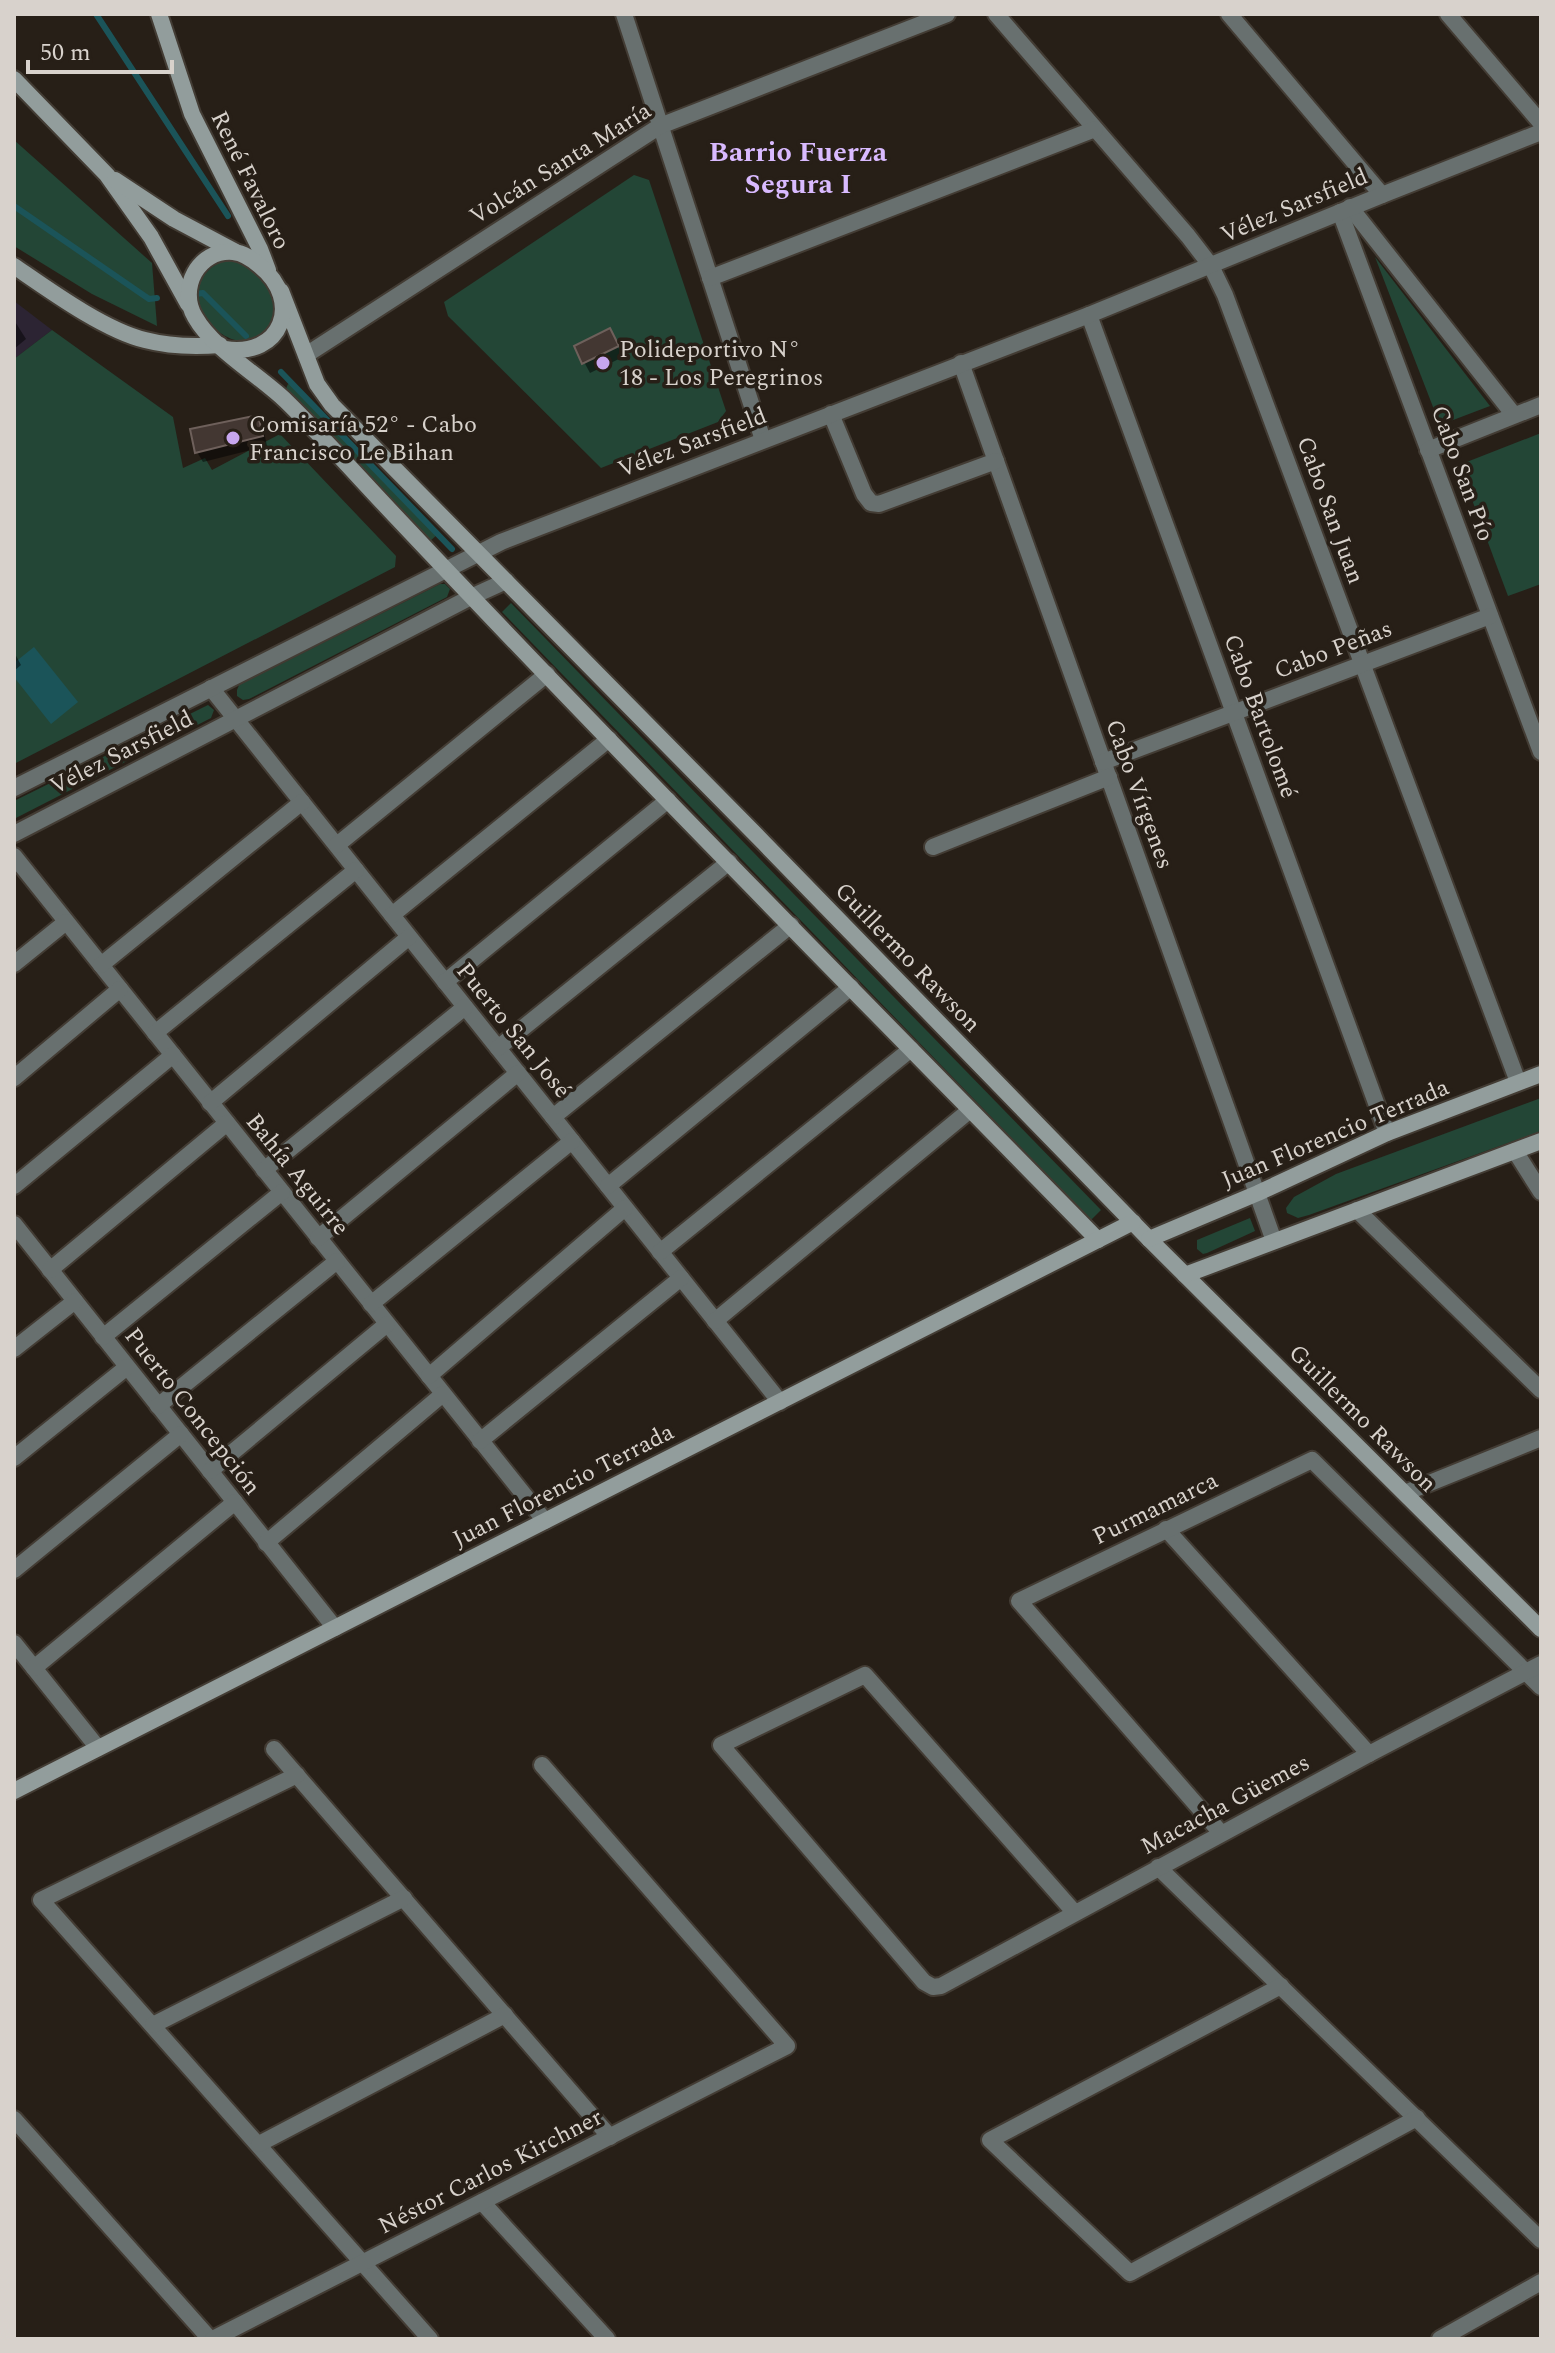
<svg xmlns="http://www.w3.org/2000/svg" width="1555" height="2353" viewBox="0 0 1555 2353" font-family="Spectral,serif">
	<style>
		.medical { fill: #2c2433 }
		.green { fill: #234636 }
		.water { fill: #1b5459 }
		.shadow { fill: #0007 }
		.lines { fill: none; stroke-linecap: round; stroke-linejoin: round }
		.stream { stroke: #1b5459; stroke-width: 6 }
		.building { fill: #433732; stroke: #6e605b; stroke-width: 2 }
		.street-casing { stroke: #433c34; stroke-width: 20 }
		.secondary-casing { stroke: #433c34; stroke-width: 20 }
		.street { stroke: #68706f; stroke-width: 16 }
		.secondary { stroke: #929d9c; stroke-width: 16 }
		.poi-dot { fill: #c7a6ef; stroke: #271f17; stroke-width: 3 }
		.labels { text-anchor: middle; stroke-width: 7; stroke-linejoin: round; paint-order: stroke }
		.street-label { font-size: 24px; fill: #d8d2cc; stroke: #271f17 }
		.poi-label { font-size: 24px; fill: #d8d2cc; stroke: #271f17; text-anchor: start }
		.quarter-label { font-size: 28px; font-weight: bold; fill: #d9baff; stroke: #271f17 }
	</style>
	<rect width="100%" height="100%" fill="#271f17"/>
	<polygon class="medical" points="14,301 52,330 14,359"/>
	<g class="green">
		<polygon points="14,140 152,263 157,326 92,294 14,246"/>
		<polygon points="634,175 649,180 726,411 718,422 601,468 448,316 444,302"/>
		<polygon points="1375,257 1490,406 1440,425"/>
		<path d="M226,260C241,259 248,265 259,275C310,319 234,385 195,299C199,279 206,267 226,260Z"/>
		<polygon points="52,330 173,417 183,468 205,458 212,470 280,434 396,556 395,567 14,764 14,359"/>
		<polygon points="288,384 293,385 438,534 430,541 285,391"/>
		<polygon points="1541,433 1541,584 1508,596 1459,465"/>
		<polygon points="440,584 445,584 450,589 447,597 249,699 243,700 237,696 237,690 239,685"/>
		<polygon points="511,603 1101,1210 1091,1220 502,612"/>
		<polygon points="208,705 214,710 211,718 14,819 14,801"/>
		<polygon points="1541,1098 1541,1131 1309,1215 1298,1218 1287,1213 1286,1208 1294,1197 1336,1174"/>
		<polygon points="1250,1218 1255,1231 1207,1253 1203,1254 1197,1249 1197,1240"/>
	</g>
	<polygon class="water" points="34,647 78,702 51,724 14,677 14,663"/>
	<g class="shadow">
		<polygon points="14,320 26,339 14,349"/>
		<polygon points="615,341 623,357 590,373 576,347"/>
		<polygon points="257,418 263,427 267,446 203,462 197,452"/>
		<polygon points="14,652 21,665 14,671"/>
	</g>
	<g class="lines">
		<g class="stream">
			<polyline points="96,14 228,216"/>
			<polyline points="14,206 149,299 157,298"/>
			<polyline points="195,294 203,293 246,336"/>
			<polyline points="281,372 452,549"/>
		</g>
	</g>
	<g class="building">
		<polygon points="610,328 619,346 582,364 574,346"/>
		<polygon points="258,415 263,436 195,453 190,429"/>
	</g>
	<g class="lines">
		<g class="street-casing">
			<g id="street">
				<polyline points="624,14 763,440"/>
				<polyline points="996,14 1188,236 1211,266 1225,295 1518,1082"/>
				<polyline points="1229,14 1382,195"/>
				<polyline points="1448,14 1541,123"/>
				<polyline points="1350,207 1514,415"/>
				<polyline points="1340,212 1541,752"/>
				<polyline points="710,278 1095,129"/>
				<polyline points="1089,315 1387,1133"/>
				<polyline points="306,355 660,126 947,14"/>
				<polyline points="961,363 1274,1241"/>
				<polyline points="831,414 864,494 871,503 879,504 996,461"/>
				<polyline points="1428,450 1541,405"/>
				<polyline points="211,688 780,1402"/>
				<polyline points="1103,762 1490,616"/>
				<polyline points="14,788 501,542 1089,315 1382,195 1541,132"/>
				<polyline points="14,834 471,597 506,581"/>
				<polyline points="337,845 547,674"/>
				<polyline points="933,847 1109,777"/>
				<polyline points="14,856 545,1521"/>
				<polyline points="392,915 609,739"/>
				<polyline points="14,964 66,922"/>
				<polyline points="101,965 302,802"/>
				<polyline points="445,982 668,800"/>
				<polyline points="155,1033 356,870"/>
				<polyline points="498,1048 729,862"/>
				<polyline points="14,1078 120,989"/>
				<polyline points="210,1103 409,937"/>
				<polyline points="553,1117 791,925"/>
				<polyline points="1515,1151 1541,1192"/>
				<polyline points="264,1170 465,1007"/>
				<polyline points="14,1186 173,1055"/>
				<polyline points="608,1186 851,987"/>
				<polyline points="1357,1210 1541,1390"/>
				<polyline points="14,1224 335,1628"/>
				<polyline points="318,1238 518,1073"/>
				<polyline points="660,1252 911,1049"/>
				<polyline points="50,1270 227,1123"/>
				<polyline points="371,1304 572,1141"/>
				<polyline points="715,1321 970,1110"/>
				<polyline points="103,1337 282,1192"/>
				<polyline points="14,1349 75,1301"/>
				<polyline points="429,1376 625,1208"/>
				<polyline points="158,1406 337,1261"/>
				<polyline points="480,1441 681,1278"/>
				<polyline points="14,1458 127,1367"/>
				<polyline points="210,1471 387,1324"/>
				<polyline points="1405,1493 1541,1438"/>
				<polyline points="1166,1529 1369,1754"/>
				<polyline points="266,1543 443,1394"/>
				<polyline points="14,1570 181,1434"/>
				<polyline points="14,1643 98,1748"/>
				<polyline points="34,1668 235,1502"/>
				<polyline points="274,1749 610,2137"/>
				<polyline points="297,1775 41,1900 430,2339"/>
				<polyline points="1221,1833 1019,1601 1312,1460 1541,1687"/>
				<polyline points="1158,1867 1541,2240"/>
				<polyline points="1075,1913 865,1675 721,1745 924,1982 933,1987 941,1986 1369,1754 1541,1664"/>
				<polyline points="1281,1986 990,2140 1130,2273 1417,2118"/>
				<polyline points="153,2025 404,1898"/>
				<polyline points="14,2119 210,2339"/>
				<polyline points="259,2144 505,2015"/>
				<polyline points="482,2202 607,2339"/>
				<polyline points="213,2339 787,2046 542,1765"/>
				<polyline points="1440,2339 1541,2282"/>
			</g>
		</g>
		<g class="secondary-casing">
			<g id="secondary">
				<polyline points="159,14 192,114 260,249 268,270"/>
				<polyline points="14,79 107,175 151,237 188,304"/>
				<polyline points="115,180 174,219 236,252"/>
				<path d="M14,266C49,290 104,330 145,340C168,346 195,347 220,345"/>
				<polyline points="281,291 317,384 332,405 764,843 1149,1239 1541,1629"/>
				<path d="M225,349C282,358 303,301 260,266C252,259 244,253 233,252C198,249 178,289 195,317C213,349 259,375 286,401C325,439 361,480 399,520C628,763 864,1001 1098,1240"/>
				<polyline points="1149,1239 1258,1193 1387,1133 1541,1074"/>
				<polyline points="1185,1275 1541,1141"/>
				<polyline points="14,1791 1133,1222"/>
			</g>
		</g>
		<use href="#street" class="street"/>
		<use href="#secondary" class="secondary"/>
	</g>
	<g class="poi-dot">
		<circle cx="603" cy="363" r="8"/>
		<circle cx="233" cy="438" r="8"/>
	</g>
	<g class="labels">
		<g class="street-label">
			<text transform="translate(560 163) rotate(-32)" y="8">Volcán Santa María</text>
			<text transform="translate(251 180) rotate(64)" y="8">René Favaloro</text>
			<text transform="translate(1294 205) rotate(-23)" y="8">Vélez Sarsfield</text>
			<text transform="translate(692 442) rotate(-21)" y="8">Vélez Sarsfield</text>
			<text transform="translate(1463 473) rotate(70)" y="8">Cabo San Pío</text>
			<text transform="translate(1331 510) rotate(70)" y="8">Cabo San Juan</text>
			<text transform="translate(1333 649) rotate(-21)" y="8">Cabo Peñas</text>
			<text transform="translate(1261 716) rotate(70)" y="8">Cabo Bartolomé</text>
			<text transform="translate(121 752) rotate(-27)" y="8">Vélez Sarsfield</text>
			<text transform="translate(1140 794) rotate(70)" y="8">Cabo Vírgenes</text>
			<text transform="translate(908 957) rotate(46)" y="8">Guillermo Rawson</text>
			<text transform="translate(514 1030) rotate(51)" y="8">Puerto San José</text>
			<text transform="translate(1335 1133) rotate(-23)" y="8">Juan Florencio Terrada</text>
			<text transform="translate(298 1174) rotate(51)" y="8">Bahía Aguirre</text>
			<text transform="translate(193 1411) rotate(52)" y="8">Puerto Concepción</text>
			<text transform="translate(1363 1418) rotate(45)" y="8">Guillermo Rawson</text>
			<text transform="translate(563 1485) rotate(-27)" y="8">Juan Florencio Terrada</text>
			<text transform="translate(1155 1508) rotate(-26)" y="8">Purmamarca</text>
			<text transform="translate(1225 1804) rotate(-28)" y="8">Macacha Güemes</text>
			<text transform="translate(490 2171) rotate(-27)" y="8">Néstor Carlos Kirchner</text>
		</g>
		<g class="poi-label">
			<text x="619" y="357">Polideportivo N°<tspan x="619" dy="28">18 - Los Peregrinos</tspan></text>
			<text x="249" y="432">Comisaría 52° - Cabo<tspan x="249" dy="28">Francisco Le Bihan</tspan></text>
		</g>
		<g class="quarter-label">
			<text x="798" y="161">Barrio Fuerza<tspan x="798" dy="32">Segura I</tspan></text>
		</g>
	</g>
	<rect width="1555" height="2353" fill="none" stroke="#d8d2cc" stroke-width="32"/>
	<path d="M28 60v12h144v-12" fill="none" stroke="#d8d2cc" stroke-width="4"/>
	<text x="40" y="60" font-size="24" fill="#d8d2cc" stroke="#271f17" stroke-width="6" paint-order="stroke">50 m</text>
</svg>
